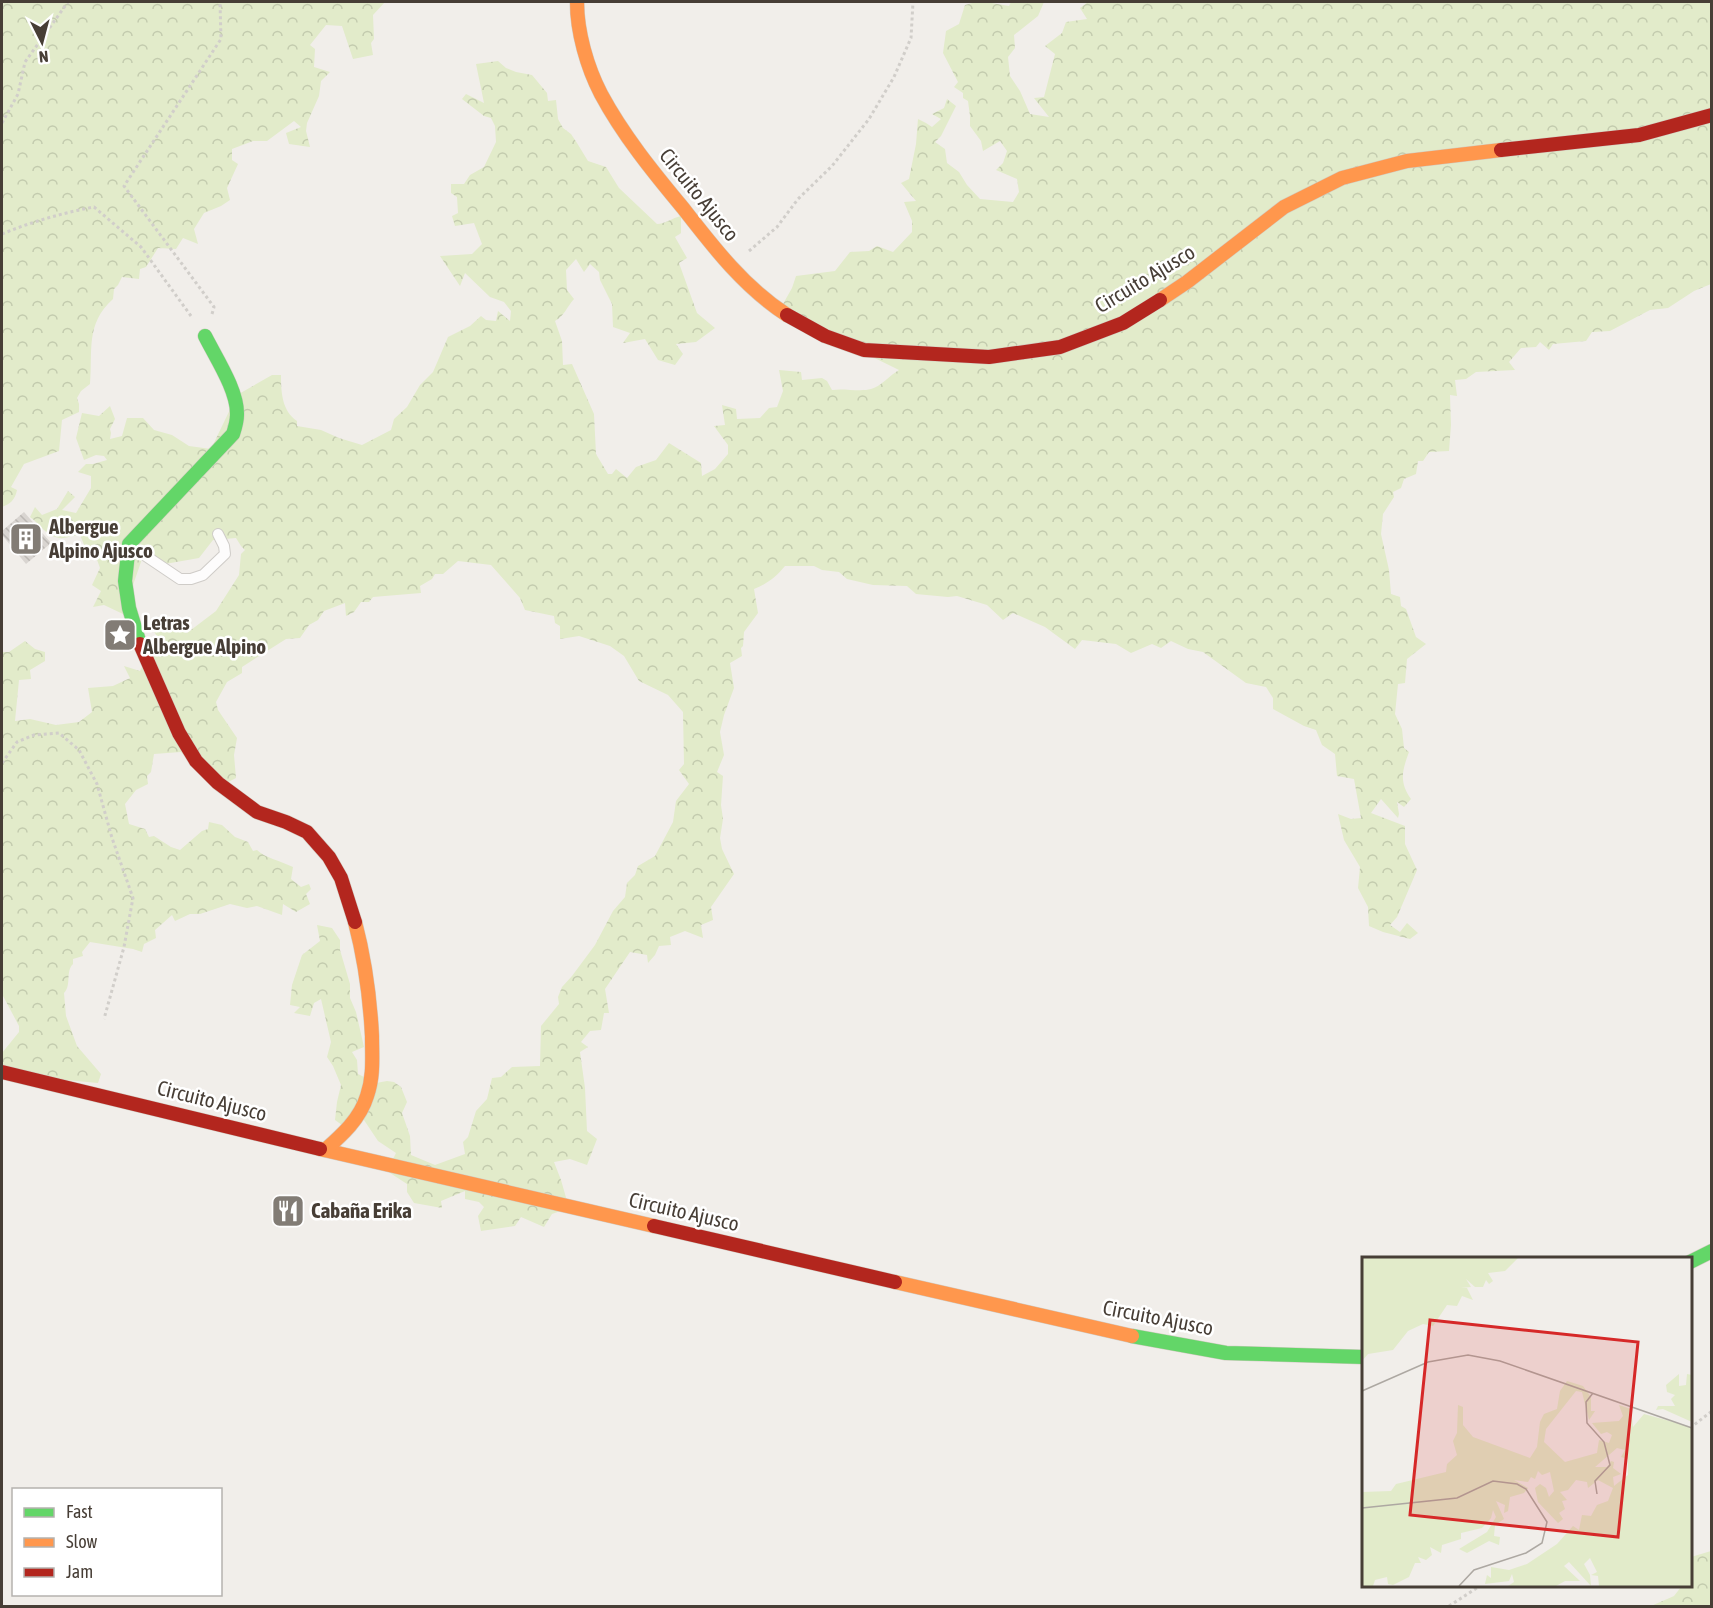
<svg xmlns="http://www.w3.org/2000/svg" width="1713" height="1608" viewBox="0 0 1713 1608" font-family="'Asap Condensed',sans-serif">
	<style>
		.forest { fill: url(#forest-crowns) }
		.building { fill: url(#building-back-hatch) }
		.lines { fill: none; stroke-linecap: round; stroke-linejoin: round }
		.lane-casing { stroke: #cfccc8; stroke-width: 12 }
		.fast-casing { stroke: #d2cbc2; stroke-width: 15 }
		.slow-casing { stroke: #d2cbc2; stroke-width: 15 }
		.jam-casing { stroke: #d2cbc2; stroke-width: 15 }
		.path { stroke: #d1ceca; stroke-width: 3; stroke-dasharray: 3 3; stroke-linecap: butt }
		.lane { stroke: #fdfcfc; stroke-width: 10 }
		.fast { stroke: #63d668; stroke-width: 14 }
		.slow { stroke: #ff974d; stroke-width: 14 }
		.jam { stroke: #b3261e; stroke-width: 14 }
		.labels { text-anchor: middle; stroke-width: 5; stroke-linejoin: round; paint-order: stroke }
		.street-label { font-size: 21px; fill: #473e36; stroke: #fff }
		.poi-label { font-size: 21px; font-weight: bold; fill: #473e36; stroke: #fff; text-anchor: start }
		.inset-road { fill: none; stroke: #ada8a2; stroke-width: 1.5 }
		.view { fill: #d62828; fill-opacity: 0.15; stroke: #d62828; stroke-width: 3 }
		.inset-edge { fill: none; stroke: #473e36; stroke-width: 3 }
	</style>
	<defs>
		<pattern id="forest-crowns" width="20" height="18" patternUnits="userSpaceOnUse" patternTransform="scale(1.5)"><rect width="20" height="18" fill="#e2ebca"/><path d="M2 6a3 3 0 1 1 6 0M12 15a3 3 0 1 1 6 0" fill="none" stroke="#c3cbae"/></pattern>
		<pattern id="building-back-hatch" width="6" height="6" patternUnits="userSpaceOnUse" patternTransform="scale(1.5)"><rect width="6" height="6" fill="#d9d5d1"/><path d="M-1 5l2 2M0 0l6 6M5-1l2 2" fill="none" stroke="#bcb8b4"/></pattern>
	</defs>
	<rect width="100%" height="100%" fill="#f1eeea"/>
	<g class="forest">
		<path d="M2,2H385L373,15L374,39L371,43L373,55L353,59L342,26L326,25L310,45L315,49L314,67L330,72L321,81L319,96L307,123L306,131L310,147L289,144L286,133L301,127L294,121L267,141H253L232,149V160L238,164L227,188L230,200L221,206L204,213L194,229L198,244L183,238L176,249L158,248L146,267L140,269L139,279L122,277L118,285L114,289L113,299C85,324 93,351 90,384L81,391L77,398L79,404V412L62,420L59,451L24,464L11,487L17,490C15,500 10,504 2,507Z"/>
		<path d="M976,2H986L1009,6L1011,2H1044L1038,16L1014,35L1015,48L1008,57L1010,76L1020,91L1030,114L1049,117L1034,98L1044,97L1055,54L1045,46L1062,33L1066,22L1087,19L1080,8L1088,2H1711V284L1694,291L1668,308L1650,310L1610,331L1592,332L1586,341L1553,344L1549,350L1540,342L1536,347L1521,348L1509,362L1515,370L1476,372L1466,379L1455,380L1457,396L1450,395L1451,425L1449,451L1429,452L1423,461H1418L1416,474L1404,479L1401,488L1393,492L1394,497L1383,514L1381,534L1389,570L1391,594L1400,597L1401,606L1406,609L1416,637L1426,644L1407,659L1405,683L1398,684L1395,714L1402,729L1404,748L1409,752C1402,771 1399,782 1411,799L1404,807L1397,802L1399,814L1398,818L1381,799L1371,813L1405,826V844L1417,870L1397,917L1390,925L1400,932L1407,923L1418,933L1410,939L1383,932L1369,926L1368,907L1358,888L1360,867L1344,840L1338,814L1351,819L1361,818L1354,779L1337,776L1335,754L1322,745L1316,730L1304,726L1273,709V698L1266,687L1246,683L1203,652L1188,649L1171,641L1161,648L1152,644L1131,653L1116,644L1082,640L1075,649L1045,627L1013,613L1003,620L987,605L957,596L948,597L916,594L907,586L873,585L847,579L839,572L822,570L814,566H785C776,577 767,584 754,589L758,613L744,632L743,646L741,648L742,656L730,663L734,688L724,715L720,732L724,755L717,772L723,776L721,805L723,819L720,838L722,849L734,874L711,907L713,920L701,925L703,938L685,931L670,937L671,945L659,946L655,955L648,963L647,955L630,952L605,989L609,1013H604L601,1030L590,1031L581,1042L588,1047L580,1052L585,1088L587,1131L597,1139L587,1165L570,1159L554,1162L561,1180L569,1208L552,1214L544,1227L521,1217L515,1226L481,1231L478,1216L484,1207L479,1202L465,1199V1191L441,1201L442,1208L414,1203L407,1192V1184L387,1171L396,1153L378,1141L362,1117L349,1130L335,1120L337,1102L341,1085L333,1066L327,1057L331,1042L321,999L314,1003L310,1016L294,1013L300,1007L290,1005L292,985L302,955L320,941L317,925L332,928L340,940V950L350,984V998L356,1012L364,1047L352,1052L357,1060L358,1074L376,1083L387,1081L394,1082L401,1087L407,1102L402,1113L410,1136L411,1155L435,1165L465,1154L463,1142L468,1137L476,1111L487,1099L492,1078L501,1077L512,1067L540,1066L541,1026L559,1004L558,997L562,987L572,976L595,945L613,911L625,897L627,883L635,875L638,866L655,856L673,822L676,801L689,784L679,770L684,764L683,712L668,695L639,681L624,656L610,646L579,636L560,639V626L555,623L554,616L525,610L520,598L491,565L458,561L443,574H435L432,579L420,586L421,593L373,597L369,602H361L354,612L346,616L345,603L324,611L318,620L309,625L300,638L286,639L242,667V673L227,682L216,702L218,710L237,738L234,755L236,778L215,789L181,752L154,754L151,772L147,776L148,784L136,790L125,804L129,824L145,829L149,837L154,836L171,847L180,850L202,831L208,829L209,822L222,825L235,837L248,842L253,851L257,850C265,858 281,861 293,867L291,879L301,887L309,884L311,889L306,894L310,904L296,912L283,904L282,915L257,906L247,908L230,904L200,914H190L175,921L172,915L155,930L156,938L144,944L142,952L133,949L90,942L82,952L83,956L73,959V964C65,972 72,985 64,993L66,1016L77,1046L101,1074L98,1083L2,1074V1053L19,1032V1026L2,994V652H9L25,641L35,649L45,652V661L30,670L31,679L19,680L15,721L30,719L56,725L79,722L92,712L88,688L113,686L130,678L124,666L140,671L157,636L149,625L172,627L187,633L216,611L239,575L241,554L245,550L241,546L236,538L213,540L199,558L165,564L142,559L123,614L104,605L93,607L101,591L92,585L100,568L96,557L87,552L80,535C73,535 65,539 59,538C46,536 40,524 30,517L35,507L42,515L57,509L68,491L75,497L62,510L76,513L91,488V476L78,472L86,464H93L107,460L104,456L96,455L84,460L76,438L82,413L99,416L110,406L115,419L110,429L111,433L110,439L122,436L127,418H143L154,430L172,435L189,446L211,449L237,395L272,375H281C281,392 282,411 297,421V426L321,430L339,438L362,445L391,430L394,419L407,407L420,385L433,372L448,337L470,326L481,316L486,320L496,321L498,311L510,321L511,311L504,302L490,297L465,273L460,286L440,256L472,254L482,244L474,223L455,226L452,216L458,213L457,197L451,193V184H464L470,175L484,167L496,142L495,126L491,118L484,116L462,99L466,94L484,103L476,64L498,61L506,68L516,72L532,75L547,93L548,101L556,100L558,119L563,128L571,134L577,143L588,161L606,167L619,188L657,224C665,224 672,218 681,216V233L675,237L687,258L679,263L697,313L715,328L696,342L676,344L683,354L675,365L658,360L645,339L623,343L630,333L613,327L612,304L600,280L599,272L590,264L584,272L576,259L566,270L567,290L574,299C566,308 565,315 555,321L562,341L563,365L572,364L594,414L596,454L608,474H612L616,469L627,478L636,467L656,460L669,443L701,463L702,476L715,469L728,454V445L714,426L725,425L722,405L736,409L737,419L760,418L769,408L777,407L783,391L779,370L801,372L802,380L822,378L827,381L832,390C844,388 860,392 871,389C880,387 890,375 899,370L779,311L792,288L796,276L835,271L850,252L869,251L877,246L893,252L912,232V221L904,202L916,201L901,183L909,179L916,144L918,119L926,123L932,127L941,119L932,114L944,108L947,99L956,106L941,136L935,142L945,149L947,163L959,172L967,185L980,199L1013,202L1019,192L1017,179L996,170L1003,163L1007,151L1000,141L983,151L981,141L970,126V116L968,101L963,98V93L954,87L958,82L943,53L946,31L959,24L965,5Z"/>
		<polygon points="1711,1551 1711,1606 1651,1606 1674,1596 1681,1587 1680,1586 1690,1586 1691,1557"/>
	</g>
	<polygon class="building" points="24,512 51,543 26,564 2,535 2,531"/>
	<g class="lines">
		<g class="lane-casing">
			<polyline id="lane" points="131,546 180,579 191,579 203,575 225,554 224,546 218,534"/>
		</g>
		<g class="fast-casing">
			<g id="fast">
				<path d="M140,644L129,608L125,581L129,544L233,434C235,428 237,422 237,415C238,391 216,358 205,336"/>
				<polyline points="1690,1262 1712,1251"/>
				<polyline points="1132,1336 1226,1353 1364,1357"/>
			</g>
		</g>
		<g class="slow-casing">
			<g id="slow">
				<path d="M577,2C577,32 587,67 601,94C623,135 653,172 683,208C714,248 745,288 787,315"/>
				<polyline points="1160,300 1187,282 1284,207 1342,178 1407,161 1501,150"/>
				<polyline points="320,1149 654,1226"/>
				<path d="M325,1150C342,1135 360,1119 367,1096C374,1076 372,1057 372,1036C370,997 365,960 355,922"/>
				<polyline points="895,1282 1132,1336"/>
			</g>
		</g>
		<g class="jam-casing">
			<g id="jam">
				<polyline points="1501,150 1639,135 1712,115"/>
				<polyline points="787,315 825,336 864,350 989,357 1060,347 1123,323 1160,300"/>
				<polyline points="140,644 179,733 196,761 218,783 257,812 286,822 307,832 329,857 341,878 355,922"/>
				<polyline points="2,1072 320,1149"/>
				<polyline points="654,1226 895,1282"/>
			</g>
		</g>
		<g class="path">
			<polyline points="2,123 18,94 25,62 68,2"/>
			<path d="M2,234C31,222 62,213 94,207L141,247L191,316"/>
			<polyline points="749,251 777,227 798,199 832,166 869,119 894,77 911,38 913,2"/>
			<polyline points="212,314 214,307 124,186 221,39 220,2"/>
			<polyline points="2,763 17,742 34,735 59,733 79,750 97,784 112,838 133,898 124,947 104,1019"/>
			<polyline points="1690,1428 1712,1411"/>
			<polyline points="1449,1606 1480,1586"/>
		</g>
		<use href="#lane" class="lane"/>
		<use href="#fast" class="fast"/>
		<use href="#slow" class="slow"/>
		<use href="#jam" class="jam"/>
	</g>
	<defs>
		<g id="building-square" transform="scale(1.725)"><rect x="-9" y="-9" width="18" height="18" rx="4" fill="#827c75" stroke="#fff"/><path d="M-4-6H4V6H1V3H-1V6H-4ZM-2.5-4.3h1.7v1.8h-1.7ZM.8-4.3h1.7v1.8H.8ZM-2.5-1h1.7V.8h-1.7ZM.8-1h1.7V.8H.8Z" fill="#fff"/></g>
		<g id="sight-square" transform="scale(1.725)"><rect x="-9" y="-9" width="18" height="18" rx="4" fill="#827c75" stroke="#fff"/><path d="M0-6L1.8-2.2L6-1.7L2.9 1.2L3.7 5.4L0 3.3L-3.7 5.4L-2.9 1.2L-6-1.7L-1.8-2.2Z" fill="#fff"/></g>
		<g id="restaurant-square" transform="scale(1.725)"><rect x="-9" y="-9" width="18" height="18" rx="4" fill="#827c75" stroke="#fff"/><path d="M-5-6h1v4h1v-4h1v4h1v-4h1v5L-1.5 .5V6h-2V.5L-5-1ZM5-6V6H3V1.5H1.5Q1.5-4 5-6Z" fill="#fff"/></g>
	</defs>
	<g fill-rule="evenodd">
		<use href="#building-square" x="26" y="539"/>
		<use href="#sight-square" x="120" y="635"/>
		<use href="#restaurant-square" x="288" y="1211"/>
	</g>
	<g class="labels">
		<g class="street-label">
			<text transform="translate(699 195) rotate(51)" y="7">Circuito Ajusco</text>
			<text transform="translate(1145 279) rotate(-31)" y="7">Circuito Ajusco</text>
			<text transform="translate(212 1101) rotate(14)" y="7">Circuito Ajusco</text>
			<text transform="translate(684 1212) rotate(13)" y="7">Circuito Ajusco</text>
			<text transform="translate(1158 1318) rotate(11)" y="7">Circuito Ajusco</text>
		</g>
		<g class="poi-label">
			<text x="49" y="534">Albergue<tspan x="49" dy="24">Alpino Ajusco</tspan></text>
			<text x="143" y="630">Letras<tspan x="143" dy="24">Albergue Alpino</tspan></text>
			<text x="311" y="1218">Cabaña Erika</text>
		</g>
	</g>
	<g transform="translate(1362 1257)">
		<rect width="330" height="330" fill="#f1eeea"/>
		<path d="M0,1H156L143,14L126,16L131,24L127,27L124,23L121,30H113L104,22L109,30L99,31H105L111,43L100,39L95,49L85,48L71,69L61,67L46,74L31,93L6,97L0,104ZM317,117V129L324,128L325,117L330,118V165L301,152L294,153L296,149H313L309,142L313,138L305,135L304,128ZM205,124L221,129L229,140V154H233L227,163L220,135L214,134L184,172L182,185L203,205L235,196L237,183L247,186L250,178L245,175L239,177L230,166L257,164L261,159L257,148L269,152L271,170L282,157L330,170V329H237L236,319L229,318L235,315L228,301L222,307L228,318L229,329L207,305L202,309L218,324H203L194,329H146L152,325L150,317L147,324L123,327L125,318L129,321V310L147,313L165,307L195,287L211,269L217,273L220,258L229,259L235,248L246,244L251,231L236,223L226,231L225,225L214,223L206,233L198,235L205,243L200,244L203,252L197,256L201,262L196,266L176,245L173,231L178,227L184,231L187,240L192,234L188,215L180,218L176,214L173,222L169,220L166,225L152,223L166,231L162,236L148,240L146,254L142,256L143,248L134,244L142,262L133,268L132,279L138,280L137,288L127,284L105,296L97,292L125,275L134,260L131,253L129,261L120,271L99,276V282L80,288L79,296L68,290L70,298L64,303L56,300L59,306H53L47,320L31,328L26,327L25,320L13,323L11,329H0V235L29,234L34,227L84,215L85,207L95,198L91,184L95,176L96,148L101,150V168L111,180L168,201L175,190L178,165L182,157L195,152L198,134ZM255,191L263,193L259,200L266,202V218L252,229L251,220L259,217L251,211L252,205L249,204L245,210H233Z" fill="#e2ebca" fill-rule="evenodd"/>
		<path class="inset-road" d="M0,134L66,105L106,98L138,104L330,171M231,136L224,145L225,166L242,185L248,208L233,224L235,237M0,251L95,241L131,224L155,227L164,232L185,265L180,286L164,296L112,313L97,329"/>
		<path class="view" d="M68,63L276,85L256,280L48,258Z"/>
		<rect width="330" height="330" class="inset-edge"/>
	</g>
	<rect width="1713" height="1608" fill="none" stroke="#473e36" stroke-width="6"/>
	<rect x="12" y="1488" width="210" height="108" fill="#ffffff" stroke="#b5b2af" stroke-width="1.5"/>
	<rect x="24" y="1508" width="30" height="9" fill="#63d668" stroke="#b5b2af" stroke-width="1.5"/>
	<text x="66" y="1518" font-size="18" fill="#473e36">Fast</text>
	<rect x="24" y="1538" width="30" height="9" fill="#ff974d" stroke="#b5b2af" stroke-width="1.5"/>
	<text x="66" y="1548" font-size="18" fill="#473e36">Slow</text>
	<rect x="24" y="1568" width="30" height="9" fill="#b3261e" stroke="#b5b2af" stroke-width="1.5"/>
	<text x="66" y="1578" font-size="18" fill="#473e36">Jam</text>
	<g transform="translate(42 42) rotate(174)" stroke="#ffffff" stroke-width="4.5" paint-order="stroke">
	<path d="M0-4.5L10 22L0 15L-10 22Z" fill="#473e36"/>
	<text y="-9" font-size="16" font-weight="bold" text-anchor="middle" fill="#473e36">N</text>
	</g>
</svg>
